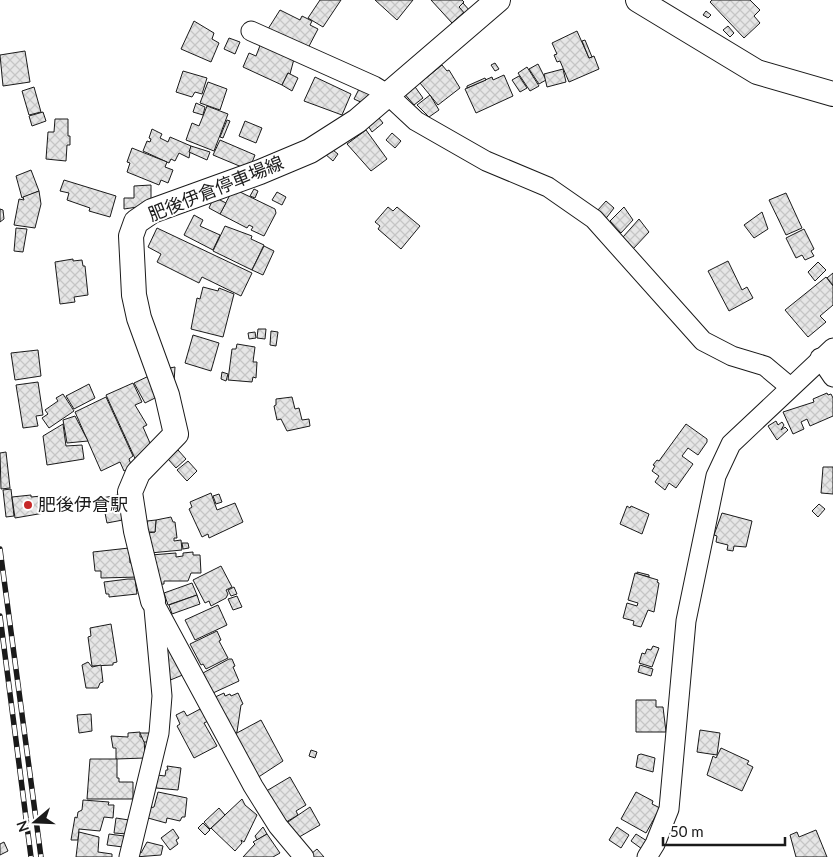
<svg xmlns="http://www.w3.org/2000/svg" width="833" height="857" viewBox="0 0 833 857" font-family="Lato,'Noto Sans JP',sans-serif">
	<style>
		.building { fill: url(#building-cross-hatch); stroke: #1a1a1a }
		.lines { fill: none; stroke-linecap: round; stroke-linejoin: round }
		.minor-casing { stroke: #1a1a1a; stroke-width: 21 }
		.major-casing { stroke: #1a1a1a; stroke-width: 26 }
		.minor { stroke: #fff; stroke-width: 19 }
		.major { stroke: #fff; stroke-width: 24 }
		.rail-casing { stroke: #1a1a1a; stroke-width: 5.5 }
		.rail { stroke: #fff; stroke-width: 4; stroke-dasharray: 11; stroke-linecap: butt }
		.poi-dot { fill: #c62828; stroke: #fff; stroke-width: 2 }
		.labels { text-anchor: middle; stroke-width: 4; stroke-linejoin: round; paint-order: stroke }
		.street-label { font-size: 18px; fill: #1a1a1a; stroke: #fff }
		.poi-label { font-size: 18px; fill: #1a1a1a; stroke: #fff; text-anchor: start }
	</style>
	<defs>
		<pattern id="building-cross-hatch" width="8" height="8" patternUnits="userSpaceOnUse" patternTransform="scale(1.25)"><rect width="8" height="8" fill="#e6e6e6"/><path d="M0 0l8 8M0 8l8-8" fill="none" stroke="#c5c5c5"/></pattern>
	</defs>
	<rect width="100%" height="100%" fill="#fff"/>
	<g class="building">
		<polygon points="320,0 341,0 323,27 308,18"/>
		<polygon points="375,0 413,0 397,20"/>
		<polygon points="431,0 462,0 464,2 459,7 464,12 452,23"/>
		<polygon points="712,0 750,0 760,10 754,16 760,23 744,38 710,2"/>
		<polygon points="463,3 470,11 466,15 459,7"/>
		<polygon points="280,10 300,20 302,16 312,21 310,25 318,29 307,50 268,29"/>
		<polygon points="706,11 711,15 708,18 703,15"/>
		<polygon points="194,21 214,33 212,39 219,43 211,62 181,49"/>
		<polygon points="728,26 734,33 730,37 723,30"/>
		<polygon points="577,31 589,58 594,56 599,69 569,82 560,61 557,62 554,55 557,54 552,43"/>
		<polygon points="229,38 240,42 235,54 224,49"/>
		<polygon points="585,40 592,57 589,58 582,41"/>
		<polygon points="261,43 294,59 290,74 288,73 282,85 243,67 249,53 256,56"/>
		<polygon points="25,51 30,82 3,86 0,55"/>
		<polygon points="495,63 499,69 495,71 491,65"/>
		<polygon points="538,64 546,80 539,84 529,69"/>
		<polygon points="442,65 447,71 449,70 460,88 438,105 420,83"/>
		<polygon points="527,67 539,86 530,91 518,73"/>
		<polygon points="563,69 566,82 547,87 544,74"/>
		<polygon points="183,71 207,78 202,94 195,92 192,97 176,92"/>
		<polygon points="288,73 298,78 292,91 282,85"/>
		<polygon points="504,75 513,96 476,113 465,89 492,77 493,80"/>
		<polygon points="519,76 527,88 520,92 512,80"/>
		<polygon points="315,77 351,94 342,115 304,101"/>
		<polygon points="485,78 486,80 467,88 467,86"/>
		<polygon points="208,82 227,89 220,110 200,103"/>
		<polygon points="413,84 423,98 414,105 403,92"/>
		<polygon points="34,87 41,112 29,115 22,91"/>
		<polygon points="360,87 370,92 365,104 354,99"/>
		<polygon points="430,95 439,110 429,117 417,105"/>
		<polygon points="196,103 205,107 203,115 193,112"/>
		<polygon points="207,106 228,114 214,151 186,140 192,123 199,126"/>
		<polygon points="43,112 46,121 32,126 29,116"/>
		<polygon points="375,113 383,123 372,132 365,121"/>
		<polygon points="55,119 68,119 68,136 70,136 70,145 67,145 66,161 46,159 48,132 54,132"/>
		<polygon points="227,120 230,121 223,138 220,137"/>
		<polygon points="245,121 262,128 256,143 239,136"/>
		<polygon points="152,129 162,134 160,138 168,142 170,137 191,146 189,158 179,153 175,161 171,159 169,163 143,151 147,141 150,142 151,139 149,138"/>
		<polygon points="366,130 387,159 371,171 347,144"/>
		<polygon points="392,133 401,141 395,148 386,140"/>
		<polygon points="220,140 255,155 249,170 213,155"/>
		<polygon points="191,146 210,152 207,160 189,152"/>
		<polygon points="329,147 338,154 333,161 324,153"/>
		<polygon points="132,148 167,162 165,167 173,170 168,183 161,180 159,185 127,172 130,163 127,162"/>
		<polygon points="31,170 39,191 22,198 16,176"/>
		<polygon points="64,180 116,196 110,217 89,211 90,208 67,200 69,193 60,191"/>
		<polygon points="151,185 151,205 124,209 124,198 134,198 134,186"/>
		<polygon points="254,189 258,191 255,198 250,196"/>
		<polygon points="39,191 41,204 35,228 14,225 19,199 24,200 23,197"/>
		<polygon points="232,191 237,194 238,191 275,209 276,213 264,236 251,230 253,227 249,225 247,228 220,214"/>
		<polygon points="277,192 286,197 282,205 272,200"/>
		<polygon points="786,193 802,228 786,235 769,200"/>
		<polygon points="214,197 226,203 220,214 209,208"/>
		<polygon points="606,201 614,208 604,221 597,211"/>
		<polygon points="388,207 393,211 397,207 420,226 401,249 378,229 380,226 375,222"/>
		<polygon points="624,207 633,220 621,233 610,221"/>
		<polygon points="0,209 3,210 4,219 0,222"/>
		<polygon points="762,212 768,229 754,238 744,225"/>
		<polygon points="194,215 203,220 200,226 220,235 213,250 184,235"/>
		<polygon points="639,219 649,232 633,249 623,237"/>
		<polygon points="225,226 252,236 251,239 264,245 252,270 213,251"/>
		<polygon points="16,228 27,229 23,252 14,251"/>
		<polygon points="157,228 252,273 241,296 202,277 199,283 157,262 161,254 148,247"/>
		<polygon points="804,229 814,249 811,251 814,256 805,260 802,255 796,258 786,238"/>
		<polygon points="264,246 274,251 263,275 252,270"/>
		<polygon points="73,259 73,261 82,260 83,266 85,266 88,295 74,297 75,302 60,304 55,262"/>
		<polygon points="728,261 742,290 747,287 753,298 729,311 708,271"/>
		<polygon points="818,262 826,270 815,281 808,272"/>
		<polygon points="833,273 833,285 827,278"/>
		<polygon points="826,277 833,286 833,305 820,316 826,322 808,337 785,310"/>
		<polygon points="203,287 218,291 219,288 234,294 223,337 191,329 197,298 200,299"/>
		<polygon points="258,329 266,329 265,339 257,338"/>
		<polygon points="271,331 278,332 276,346 270,345"/>
		<polygon points="255,332 256,338 249,339 248,333"/>
		<polygon points="193,335 219,343 211,371 185,363"/>
		<polygon points="237,344 255,347 253,362 257,362 256,378 253,377 252,382 228,380 232,349 236,349"/>
		<polygon points="38,350 41,376 15,380 11,353"/>
		<polygon points="175,367 174,382 164,369"/>
		<polygon points="222,372 228,374 226,381 221,379"/>
		<polygon points="151,375 159,396 145,403 134,383"/>
		<polygon points="38,382 43,415 36,416 38,426 23,428 16,385"/>
		<polygon points="133,383 142,402 135,405 147,425 143,427 153,450 138,465 106,395"/>
		<polygon points="89,384 95,398 74,409 66,396"/>
		<polygon points="827,393 828,395 831,394 833,398 833,416 810,426 807,419 801,422 804,429 793,434 783,412 814,402 813,399"/>
		<polygon points="63,394 74,411 49,428 42,418 48,414 45,410 58,401 56,398"/>
		<polygon points="106,397 133,456 129,459 132,467 124,471 120,462 101,471 75,412"/>
		<polygon points="292,397 295,409 299,408 302,420 309,419 310,426 287,431 281,419 277,420 274,406 276,405 276,399"/>
		<polygon points="75,416 88,441 67,443 63,420"/>
		<polygon points="776,421 778,425 782,422 784,425 781,430 785,427 788,430 777,440 768,426"/>
		<polygon points="63,424 66,446 82,445 84,459 47,465 43,436"/>
		<polygon points="686,424 707,439 707,442 698,455 688,448 682,456 693,464 676,488 669,483 665,490 655,482 659,476 652,471 655,466 653,465 657,460 659,461"/>
		<polygon points="178,450 186,459 176,468 168,459"/>
		<polygon points="6,452 10,488 1,489 0,453"/>
		<polygon points="188,461 197,471 187,481 177,470"/>
		<polygon points="823,467 833,467 833,494 821,493"/>
		<polygon points="11,489 14,516 6,517 3,490"/>
		<polygon points="211,493 217,510 235,503 243,522 209,538 208,534 202,537 189,509 192,507 190,502"/>
		<polygon points="123,494 128,519 107,523 102,498"/>
		<polygon points="219,494 222,502 216,504 213,496"/>
		<polygon points="31,495 31,497 42,496 44,513 15,518 12,497"/>
		<polygon points="819,504 825,509 818,517 812,511"/>
		<polygon points="627,506 630,508 631,506 649,514 642,534 620,524"/>
		<polygon points="722,513 752,521 746,547 734,546 733,551 727,550 728,545 716,542 717,536 714,535"/>
		<polygon points="171,517 173,522 175,522 177,538 174,538 174,541 181,540 182,550 150,553 148,533 155,532 156,520"/>
		<polygon points="156,520 155,532 148,532 147,521"/>
		<polygon points="182,543 188,543 189,548 183,549"/>
		<polygon points="129,548 130,563 138,562 139,577 101,578 101,571 95,571 93,552"/>
		<polygon points="193,552 193,555 200,555 201,573 191,573 188,581 164,581 164,584 153,585 151,555 176,553 176,557 183,556 183,553"/>
		<polygon points="221,566 232,587 226,590 228,594 226,598 211,606 209,601 205,603 193,580"/>
		<polygon points="637,572 649,575 649,577 637,574"/>
		<polygon points="635,573 658,580 657,582 659,583 654,612 648,610 641,627 633,625 634,621 623,618 627,603 637,606 638,603 628,600"/>
		<polygon points="128,579 135,579 137,594 109,597 109,594 106,594 104,582"/>
		<polygon points="192,583 197,595 168,605 164,593"/>
		<polygon points="234,587 237,594 231,596 228,590"/>
		<polygon points="197,595 200,604 172,614 169,605"/>
		<polygon points="237,596 242,607 233,610 228,599"/>
		<polygon points="218,605 227,625 195,640 185,620"/>
		<polygon points="111,624 117,662 113,663 113,665 92,666 88,637 91,636 90,628"/>
		<polygon points="217,631 221,640 219,641 228,658 206,669 203,664 201,665 190,644"/>
		<polygon points="653,646 659,648 652,667 639,663 642,653 645,654 647,649 651,650"/>
		<polygon points="173,648 185,674 168,681 160,655"/>
		<polygon points="229,659 232,659 235,666 233,667 239,681 213,693 203,680 206,679 203,673"/>
		<polygon points="88,662 92,667 101,665 103,682 100,683 98,688 86,688 82,665"/>
		<polygon points="640,665 653,669 651,676 638,672"/>
		<polygon points="224,693 225,696 230,694 231,696 238,693 243,704 241,705 237,732 231,735 213,698"/>
		<polygon points="636,700 656,700 656,707 663,707 666,732 636,732"/>
		<polygon points="202,708 208,721 204,723 217,746 194,758 177,726 180,724 176,715 184,711 187,716"/>
		<polygon points="91,714 92,731 79,733 77,715"/>
		<polygon points="261,720 283,761 257,778 235,734"/>
		<polygon points="700,730 720,733 717,755 697,752"/>
		<polygon points="140,732 140,737 144,737 145,758 116,759 116,748 113,748 111,736 128,737 128,733"/>
		<polygon points="140,733 150,733 150,742 144,742"/>
		<polygon points="721,748 749,761 747,764 753,767 742,791 707,775 713,756 716,758"/>
		<polygon points="311,750 317,752 315,758 309,756"/>
		<polygon points="641,754 655,758 653,772 636,767 638,755"/>
		<polygon points="90,759 117,759 117,778 119,778 119,782 133,782 133,799 87,799"/>
		<polygon points="167,766 181,768 178,790 156,788 157,775 165,776 166,770 168,770"/>
		<polygon points="290,777 306,805 296,811 298,815 283,824 263,793"/>
		<polygon points="158,792 187,798 185,817 182,817 180,821 167,818 166,823 148,818 149,808 154,807"/>
		<polygon points="636,792 653,801 652,804 660,808 646,833 621,819"/>
		<polygon points="242,799 245,805 257,815 244,842 241,840 242,843 235,851 211,828"/>
		<polygon points="83,800 109,802 108,805 114,805 113,818 104,817 100,831 79,829 78,840 71,840 75,817 77,818 78,812 82,810"/>
		<polygon points="310,807 320,825 294,840 285,824"/>
		<polygon points="219,808 225,815 210,829 204,822"/>
		<polygon points="116,818 129,820 128,834 114,833"/>
		<polygon points="203,823 210,830 205,835 198,828"/>
		<polygon points="263,827 267,834 257,840 255,836"/>
		<polygon points="617,827 629,835 621,848 609,840"/>
		<polygon points="173,829 179,838 176,840 178,844 170,850 161,838"/>
		<polygon points="816,830 827,857 796,857 790,835 797,832 799,837"/>
		<polygon points="79,832 99,837 98,852 112,854 112,857 76,857"/>
		<polygon points="109,834 124,836 123,847 107,845"/>
		<polygon points="267,834 280,853 273,857 243,857 255,844 253,842"/>
		<polygon points="636,834 647,841 642,849 631,841"/>
		<polygon points="4,842 8,851 0,855 0,844"/>
		<polygon points="147,842 163,846 161,855 135,857 137,851 141,853"/>
		<polygon points="317,849 324,857 313,857 311,854"/>
	</g>
	<g class="lines">
		<g class="minor-casing">
			<g id="minor">
				<polyline points="251,31 374,86 387,94 416,121 486,161 548,187 594,219 703,341 732,356 765,366 790,387"/>
				<polyline points="820,358 833,377"/>
				<polyline points="153,601 253,786 278,826 304,857"/>
				<polyline points="129,857 159,733 162,696 154,609"/>
				<polyline points="647,857 655,844 669,809 686,621 716,476 731,444 833,348"/>
			</g>
		</g>
		<g class="major-casing">
			<g id="major">
				<polyline points="638,0 757,72 833,94"/>
				<polyline points="153,601 136,531 130,492 138,473 176,434 167,395 139,318 134,295 131,236 136,222 152,211 260,172 310,151 357,121 498,0"/>
			</g>
		</g>
		<use href="#minor" class="minor"/>
		<use href="#major" class="major"/>
		<g class="rail-casing">
			<g id="rail">
				<polyline points="0,549 41,857"/>
				<polyline points="0,616 31,857"/>
			</g>
		</g>
		<use href="#rail" class="rail"/>
	</g>
	<circle class="poi-dot" cx="28" cy="505" r="5"/>
	<g class="labels">
		<g class="street-label">
			<text transform="translate(216 189) rotate(-22)" y="6">肥後伊倉停車場線</text>
		</g>
		<g class="poi-label">
			<text x="38" y="511">肥後伊倉駅</text>
		</g>
	</g>
	<g transform="translate(35 822) rotate(251)" stroke="#ffffff" stroke-width="4" paint-order="stroke">
	<path d="M0-4L9 19L0 12L-9 19Z" fill="#1a1a1a"/>
	<text y="-8" font-size="14" font-weight="bold" text-anchor="middle" fill="#1a1a1a">N</text>
	</g>
	<path d="M663 837v8h122v-8" fill="none" stroke="#1a1a1a" stroke-width="2.5"/>
	<text x="670" y="837" font-size="15" fill="#1a1a1a" stroke="#ffffff" stroke-width="4" paint-order="stroke">50 m</text>
</svg>
